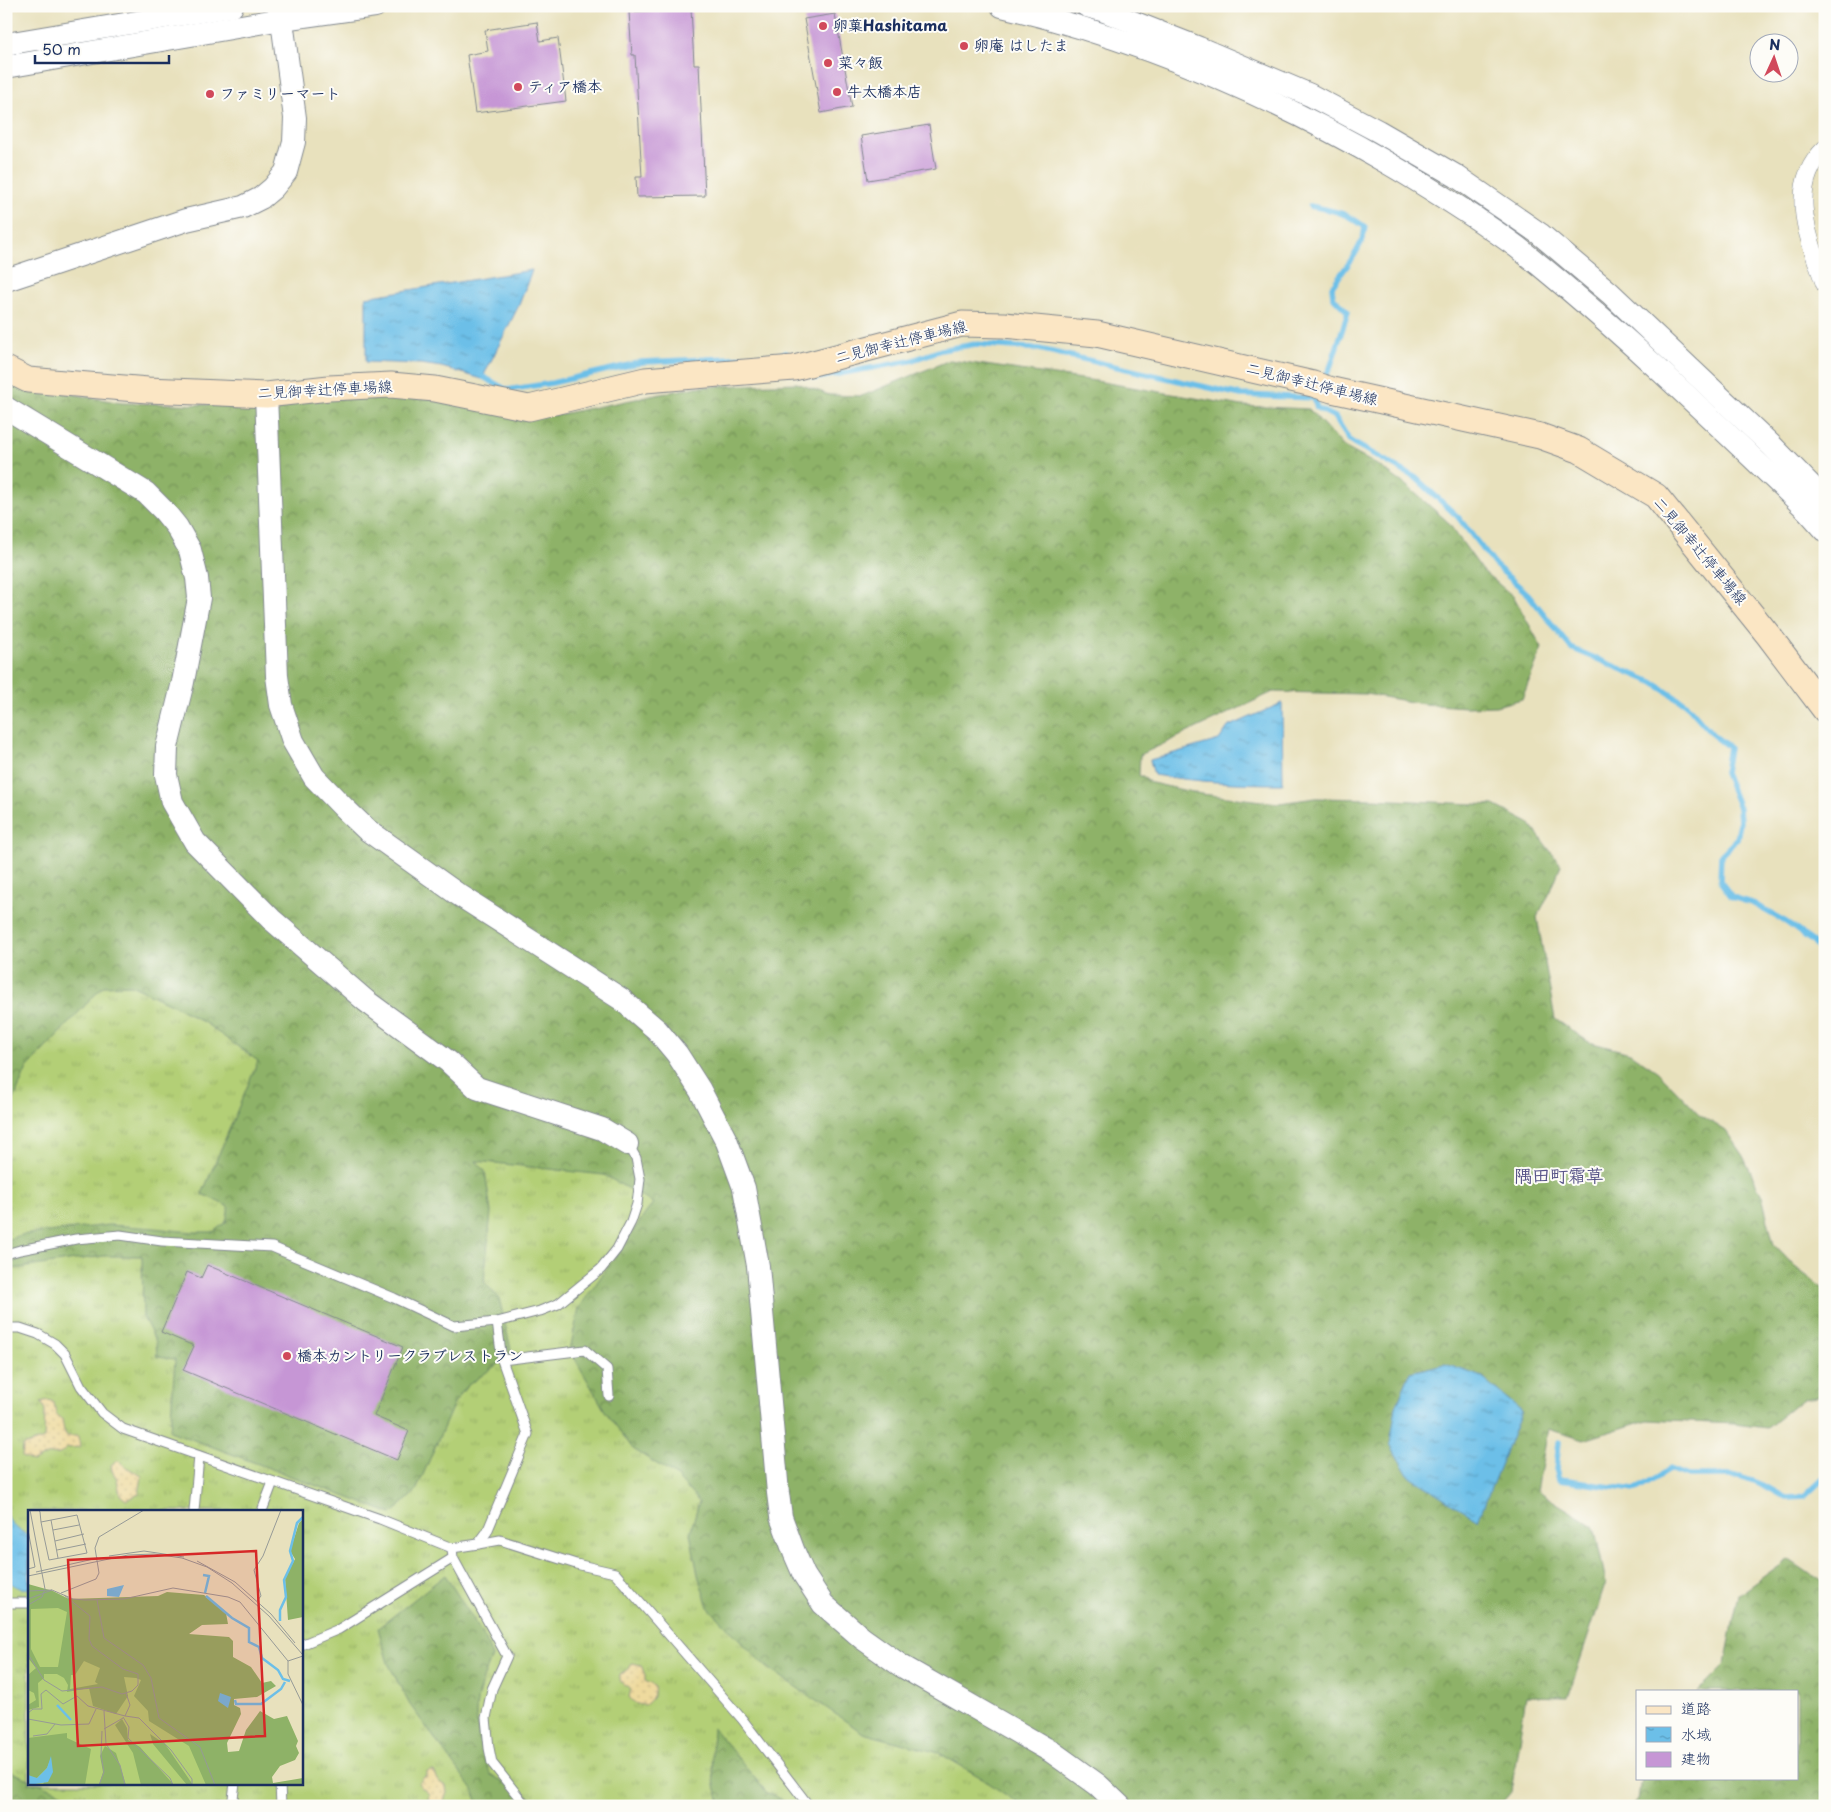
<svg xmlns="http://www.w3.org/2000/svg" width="1831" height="1812" viewBox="0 0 1831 1812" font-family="'Playpen Sans','Klee One',sans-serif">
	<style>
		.grass { fill: url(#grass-tufts); stroke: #677f6a; fill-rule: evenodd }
		.forest { fill: url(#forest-crowns); stroke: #547062; fill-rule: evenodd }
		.sand { fill: url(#sand-dots); stroke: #84847e }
		.water { fill: url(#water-ripples); stroke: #4477a3 }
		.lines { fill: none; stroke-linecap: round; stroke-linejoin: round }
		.stream { stroke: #6cbfe8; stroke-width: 5.5 }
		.building { fill: #c696d5 }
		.service-casing { stroke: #82888e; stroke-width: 11 }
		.minor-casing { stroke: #82888e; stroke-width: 19 }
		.tertiary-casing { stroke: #82888e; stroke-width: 24 }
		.secondary-casing { stroke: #82888e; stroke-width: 27 }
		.service { stroke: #fff; stroke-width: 9 }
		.minor { stroke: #fff; stroke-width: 18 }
		.tertiary { stroke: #fff; stroke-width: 22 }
		.secondary { stroke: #fbe6c4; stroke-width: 25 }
		.poi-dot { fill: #d1495b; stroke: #fdfcf7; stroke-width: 2 }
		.labels { text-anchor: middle; stroke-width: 4; stroke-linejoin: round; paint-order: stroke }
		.poi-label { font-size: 15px; font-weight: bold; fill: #1b2f5e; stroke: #fdfcf7; text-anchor: start }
		.street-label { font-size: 15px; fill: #1b2f5e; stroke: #fdfcf7 }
		.quarter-label { font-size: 18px; font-weight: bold; fill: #575388; stroke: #fdfcf7 }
		.inset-river { fill: none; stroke: #6cbfe8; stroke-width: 2.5 }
		.inset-road { fill: none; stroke: #969a97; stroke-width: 1 }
		.view { fill: #d62828; fill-opacity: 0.15; stroke: #d62828; stroke-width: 2.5 }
		.inset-edge { fill: none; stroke: #1b2f5e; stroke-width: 2.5 }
	</style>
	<defs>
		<pattern id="grass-tufts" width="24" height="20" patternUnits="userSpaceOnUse" patternTransform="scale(1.25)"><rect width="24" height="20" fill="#b3cf76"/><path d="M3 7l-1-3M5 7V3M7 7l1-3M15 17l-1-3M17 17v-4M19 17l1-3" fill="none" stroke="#99b268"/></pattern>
		<pattern id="forest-crowns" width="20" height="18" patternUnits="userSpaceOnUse" patternTransform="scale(1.25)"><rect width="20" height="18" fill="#8eb267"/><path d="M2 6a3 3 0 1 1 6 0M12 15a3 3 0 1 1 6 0" fill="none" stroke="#739158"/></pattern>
		<pattern id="sand-dots" width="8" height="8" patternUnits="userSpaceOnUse" patternTransform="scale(1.25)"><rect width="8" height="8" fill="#eeda9e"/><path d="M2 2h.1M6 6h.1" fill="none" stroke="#ccbb8a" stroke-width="1.8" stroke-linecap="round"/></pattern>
		<pattern id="water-ripples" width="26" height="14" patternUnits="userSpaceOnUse" patternTransform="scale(1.25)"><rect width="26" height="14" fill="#6cbfe8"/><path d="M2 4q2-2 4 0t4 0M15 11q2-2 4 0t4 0" fill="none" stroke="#589cbf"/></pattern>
	</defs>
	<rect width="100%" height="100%" fill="#fdfcf7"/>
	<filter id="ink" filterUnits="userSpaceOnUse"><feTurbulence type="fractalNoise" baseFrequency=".02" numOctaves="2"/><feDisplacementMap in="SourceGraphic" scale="10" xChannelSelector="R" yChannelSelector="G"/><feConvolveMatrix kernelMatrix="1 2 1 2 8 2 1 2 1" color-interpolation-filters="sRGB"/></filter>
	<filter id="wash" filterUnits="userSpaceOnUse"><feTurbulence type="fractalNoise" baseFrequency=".0096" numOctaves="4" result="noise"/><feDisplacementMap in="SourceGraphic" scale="20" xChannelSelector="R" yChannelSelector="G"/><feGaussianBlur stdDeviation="1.12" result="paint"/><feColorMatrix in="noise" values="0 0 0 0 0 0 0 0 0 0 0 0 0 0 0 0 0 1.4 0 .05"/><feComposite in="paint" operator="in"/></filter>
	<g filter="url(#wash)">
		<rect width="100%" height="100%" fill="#e8e1bd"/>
		<path class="grass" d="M6,425L725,1159L1107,1806H6ZM29,1511H301V1783H29Z"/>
		<g class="forest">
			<path d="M950,360L1096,381L1242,406L1309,409L1344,447L1379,466L1407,486L1447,521L1483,571L1514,597L1542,648L1522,699L1496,706L1466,707L1423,704L1366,694L1273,692L1140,755L1139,775L1152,783L1201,794L1279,803L1316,798L1373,799L1494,805L1529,823L1561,865L1551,891L1537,917L1555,1019L1589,1042L1630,1053L1658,1072L1699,1114L1726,1131L1743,1156L1762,1196L1774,1245L1795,1267L1825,1290V1396L1803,1399L1767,1428L1734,1424L1647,1420L1584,1440L1548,1429L1537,1491L1594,1526L1606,1582L1568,1697L1526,1696L1511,1792L1499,1806H1022L980,1777L939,1753L863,1733L764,1665L708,1607L698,1575L690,1533L699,1502L676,1476L633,1449L605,1411L570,1350L579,1308L653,1203L604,1175L476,1161L485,1171L491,1212L484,1282L499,1298L512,1354L467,1386L454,1403L416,1491L392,1514L170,1431L175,1359L157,1357L156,1342L143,1317L142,1256H103L6,1270V1240L21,1235L109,1225L154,1228L190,1232H213L226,1222L229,1207L202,1194L258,1061L205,1023L175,1006L131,985L103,986L27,1068L6,1118V382L122,403L215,405L403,391L518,415H556L696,387L797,383L829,395L862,396ZM1445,1364L1396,1407L1410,1372Z"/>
			<polygon points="1788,1559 1825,1584 1825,1806 1633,1806 1638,1800 1641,1778 1797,1778 1797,1691 1698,1691 1725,1664 1739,1594"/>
			<path d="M445,1575L485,1638L492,1657C485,1674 476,1694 476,1713C476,1734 484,1755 490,1774L534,1800L539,1806H479L473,1790L410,1705L388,1663L378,1628Z"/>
			<path d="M713,1728L768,1794L799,1806H722C710,1781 712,1754 713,1728Z"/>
			<polygon points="6,1770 29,1779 29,1783 39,1783 92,1806 6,1806"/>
		</g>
		<g class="sand">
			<polygon points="48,1400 54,1402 56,1415 62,1419 64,1431 67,1436 78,1436 80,1447 67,1448 60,1454 47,1455 33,1462 22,1457 23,1446 44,1439 45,1410 41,1402"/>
			<polygon points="116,1461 119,1461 126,1467 142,1476 139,1494 126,1500 120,1495 117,1479 112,1471 111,1465"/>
			<path d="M633,1663L641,1665L645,1675V1681L654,1686C656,1694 651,1701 645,1705C637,1705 634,1703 629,1697L631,1689C625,1684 619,1685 620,1675L629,1669L631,1664Z"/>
			<polygon points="430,1771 434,1771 439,1782 446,1786 447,1793 444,1800 446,1802 459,1806 427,1806 429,1794 420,1786 419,1783 424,1777 427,1777 427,1772"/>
		</g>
		<g class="water">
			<polygon points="532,270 519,305 482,379 442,367 421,364 366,362 366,297"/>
			<path d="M1282,703L1283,784C1240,784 1197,782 1154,775L1150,760L1219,740L1228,727Z"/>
			<polygon points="1445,1364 1480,1376 1522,1411 1478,1520 1408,1475 1390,1444 1396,1407 1410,1372"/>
			<path d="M6,1515C12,1525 18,1531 29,1535V1588C19,1590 14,1585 6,1581Z"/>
		</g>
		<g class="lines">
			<g class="stream">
				<path d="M1310,206C1335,211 1345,212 1365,227C1363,250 1344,268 1332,287L1333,297L1348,312L1330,368L1322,382"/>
				<polyline points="478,374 507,390 552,383 642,362 776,356 786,353 793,361"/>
				<polyline points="808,374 816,378 910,361 941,350 976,344 1039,349 1241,395 1314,398 1317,408 1335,417 1350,441 1416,478 1458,517 1495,565 1528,594 1571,648 1652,682 1686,704 1713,735 1729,747 1725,773 1739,808 1740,822 1737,839 1721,855 1720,881 1732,897 1752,903 1786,922 1813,942 1825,957"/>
				<polyline points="1559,1442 1556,1470 1559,1480 1635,1490 1670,1469 1688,1476 1741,1476 1763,1485 1786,1498 1804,1497 1825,1477"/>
			</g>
		</g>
		<g id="blocks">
			<g class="building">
				<polygon points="691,8 694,64 699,64 705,196 637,197 636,177 642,177 635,55 632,55 629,12"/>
				<polygon points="835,14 852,107 821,113 804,19"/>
				<polygon points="537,22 540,41 558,38 566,101 475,113 467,55 488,51 485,30"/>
				<polygon points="929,125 936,169 868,180 861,136"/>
				<polygon points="207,1265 403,1347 374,1416 409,1431 397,1460 183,1370 194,1346 161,1332 187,1272 201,1278"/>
			</g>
		</g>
	</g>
	<g filter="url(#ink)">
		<use href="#blocks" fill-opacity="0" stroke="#82888e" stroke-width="1"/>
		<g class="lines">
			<g class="service-casing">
				<g id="service">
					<polyline points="6,1254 20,1250 76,1239 120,1235 162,1241 272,1247 394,1298 454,1326 497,1322 540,1311 558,1304 601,1269 617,1249 631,1222 637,1204 640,1179 636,1158 628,1144"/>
					<polyline points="6,1328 20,1328 38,1334 55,1344 65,1354 81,1386 102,1413 123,1429 380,1519 452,1548 478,1544 487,1532 528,1434 502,1360 497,1322"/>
					<polyline points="502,1360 585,1350 607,1369 609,1396"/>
					<polyline points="194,1511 199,1456"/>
					<polyline points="262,1511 273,1482"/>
					<polyline points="478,1544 500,1540 576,1564 615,1573 742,1719 809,1806"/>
					<polyline points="452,1548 453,1558 507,1656 492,1689 486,1718 489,1748 492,1763 526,1806"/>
					<polyline points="6,1603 29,1603"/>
					<polyline points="301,1645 339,1629 453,1558"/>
					<polyline points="280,1783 281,1806"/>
					<polyline points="232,1806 235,1783"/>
				</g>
			</g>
			<g class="minor-casing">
				<path id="minor" d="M1825,149C1785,187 1810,241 1825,284"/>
			</g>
			<g class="tertiary-casing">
				<g id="tertiary">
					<path d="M1002,6C1139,39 1269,94 1391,165C1420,182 1448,200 1477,219C1490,228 1504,237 1517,247C1619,328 1713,420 1807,510L1825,530"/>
					<polyline points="1087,6 1102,10 1199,48 1310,95 1378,131 1456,176 1540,234 1610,293 1772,446 1825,500"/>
					<polyline points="6,44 232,6"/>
					<polyline points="6,67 282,19 375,6"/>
					<polyline points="6,280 186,220 243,207 261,198 273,188 286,172 294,142 295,118 280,6"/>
					<polyline points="266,395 277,676 281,705 293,741 314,777 344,808 366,829 456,893 621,999 657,1030 677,1054 700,1090 727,1142 744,1188 758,1266 778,1493 781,1517 794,1552 804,1575 823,1604 862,1638 900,1665 1052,1752 1098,1785 1120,1806"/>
					<polyline points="6,408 146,493 164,511 177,527 190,550 197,578 199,598 183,682 167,747 166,775 172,802 195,842 271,919 366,1001 449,1062 477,1088 602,1129 627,1144"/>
				</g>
			</g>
			<g class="secondary-casing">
				<polyline id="secondary" points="6,369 28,380 148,390 266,395 329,388 391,385 435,389 529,408 645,380 794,368 962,324 1004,325 1097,334 1313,384 1332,390 1540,436 1579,450 1656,496 1769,636 1825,710"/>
			</g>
			<use href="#service" class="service"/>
			<use href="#minor" class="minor"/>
			<use href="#tertiary" class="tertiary"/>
			<use href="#secondary" class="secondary"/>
		</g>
	</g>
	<g class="poi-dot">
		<circle cx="823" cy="26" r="5"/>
		<circle cx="964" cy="46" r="5"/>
		<circle cx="828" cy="63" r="5"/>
		<circle cx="518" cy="87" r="5"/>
		<circle cx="837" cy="92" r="5"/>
		<circle cx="210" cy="94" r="5"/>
		<circle cx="287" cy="1356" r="5"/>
	</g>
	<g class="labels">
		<g class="poi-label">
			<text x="833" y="31">卵菓Hashitama</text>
			<text x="974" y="51">卵庵 はしたま</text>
			<text x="838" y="68">菜々飯</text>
			<text x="528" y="92">ティア橋本</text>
			<text x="847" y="97">牛太橋本店</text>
			<text x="220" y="99">ファミリーマート</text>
			<text x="297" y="1361">橋本カントリークラブレストラン</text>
		</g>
		<g class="street-label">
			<text transform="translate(901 342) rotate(-14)" y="5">二見御幸辻停車場線</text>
			<text transform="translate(1312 384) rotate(14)" y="5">二見御幸辻停車場線</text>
			<text transform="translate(325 390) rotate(-3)" y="5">二見御幸辻停車場線</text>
			<text transform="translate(1700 551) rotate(50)" y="5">二見御幸辻停車場線</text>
		</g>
		<g class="quarter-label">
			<text x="1559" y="1182">隅田町霜草</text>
		</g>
	</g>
	<g transform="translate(28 1510)">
		<rect width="275" height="275" fill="#e8e1bd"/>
		<path d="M19,85L120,165L186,275H0V97Z" fill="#b3cf76"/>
		<path d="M275,9V107L260,110L257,68L267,49L262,41L271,13ZM0,74L25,81L41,89L130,86L139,82L176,85L184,91L198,103L200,114L174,115L161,124L201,127L205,131V147L223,157L234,173L243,171L248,176L229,187L206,189V195L212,198L213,204L199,233L200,242L211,241L218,220L232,201L246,209L259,206L270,231L268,236L271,243L267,250L252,256L244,267L245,273L275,268V275H178L161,236L121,211L120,201L106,186L113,170L108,168L96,167L100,186L88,204L65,196L61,178L39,182L40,175L36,168L29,164H16V168L10,173L11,197L0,200V195L8,190L6,183L0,180V165L8,158L0,148ZM30,98L39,102L30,157H12L3,139V99ZM56,151L72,158L67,172L70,174L42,179L43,165H47ZM94,209L99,218L100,230L112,237L146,275H113L105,243L87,215ZM39,223V228L63,239L57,275H15L23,248L19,258L9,268H3L0,265V228ZM122,224L137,234L165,275H159L125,234ZM77,236L88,243L98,275H71L75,262L72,246Z" fill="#8eb267" fill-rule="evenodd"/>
		<path d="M96,75L91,87L79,86V79ZM192,183L203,187L200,198L190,191ZM23,246L25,262L20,272L1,275L0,265L9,268L19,258Z" fill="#6cbfe8"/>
		<path class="inset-river" d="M175,65L181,66L177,83M178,86L204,108L221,118V132L231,137L234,148L250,160L255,169L262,171M252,111V100L258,87L256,70L265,51L262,41L269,13L275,7M207,190L208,194H233L253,179L257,172M29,195L43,210"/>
		<path class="inset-road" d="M11,0L12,2L13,12L15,22L21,50L59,43L49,5L13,12M23,10L30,48M0,20L7,57L0,59M25,20L51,15M27,31L56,24M29,40L58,34M81,46L116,41L156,47M169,51L207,72L243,104L267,133M8,62L70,48M0,66L100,45L126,44L154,48L179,57L204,73L241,106L275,145M0,81L24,80L45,89L57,90L96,89L145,78L200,87L212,92L260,151L275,146M33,83L68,69L71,63L67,38L71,27L116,0M0,89L24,80M69,90L76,128L115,155L123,168L131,208L172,237L187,275M229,91L233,86L226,60L235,46L253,0M0,95L14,87L17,79L2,0M0,144L16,170L34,181L74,177L94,184L104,181L110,175V164L95,159L64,136L61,129L62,106L36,85M260,151V164L275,195M76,201L78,234L92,255L97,275M0,203L5,199H14L13,184L18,180L35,194L49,186L60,196L97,206L102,195L98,183M97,206L111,208L143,240L164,269V275M95,207L101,217L100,228L142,268L145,275M0,209L33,215L61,214L68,199M76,219L95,208M5,226L19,224L27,214M71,275L76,262L73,245L74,221"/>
		<path class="view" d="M228,41L237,226L50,236L40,50Z"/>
		<rect width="275" height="275" class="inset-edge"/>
	</g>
	<rect width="1831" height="1812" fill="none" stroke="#fdfcf7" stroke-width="25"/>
	<rect x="1636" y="1690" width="162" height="90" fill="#fdfcf7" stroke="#a3aaba"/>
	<rect x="1646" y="1706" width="25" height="8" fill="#fbe6c4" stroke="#a3aaba"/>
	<text x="1681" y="1714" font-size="15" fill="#1b2f5e">道路</text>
	<rect x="1646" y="1727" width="25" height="15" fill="url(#water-ripples)" stroke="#a3aaba"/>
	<text x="1681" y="1740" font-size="15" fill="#1b2f5e">水域</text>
	<rect x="1646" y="1752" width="25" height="15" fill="#c696d5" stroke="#a3aaba"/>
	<text x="1681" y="1764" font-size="15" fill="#1b2f5e">建物</text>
	<g transform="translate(1774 58) rotate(3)"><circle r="24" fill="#fdfcf7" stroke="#a3aaba"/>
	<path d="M0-4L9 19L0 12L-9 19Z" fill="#d1495b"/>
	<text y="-8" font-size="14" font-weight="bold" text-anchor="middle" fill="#1b2f5e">N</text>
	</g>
	<path d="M35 55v8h134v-8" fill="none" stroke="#1b2f5e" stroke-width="2.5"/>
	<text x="42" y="55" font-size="15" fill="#1b2f5e" stroke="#fdfcf7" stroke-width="4" paint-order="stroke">50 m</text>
</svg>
